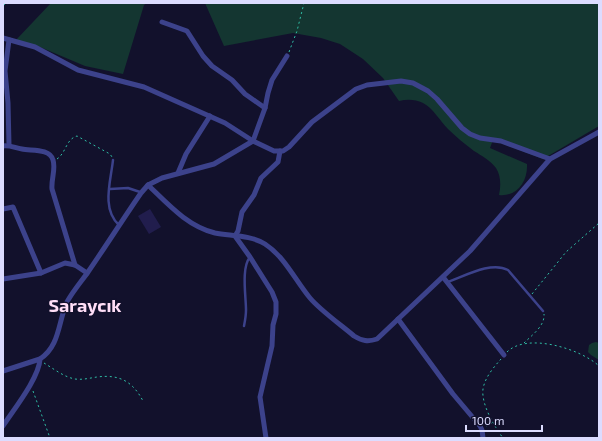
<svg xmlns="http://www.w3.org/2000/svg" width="602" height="441" viewBox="0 0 602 441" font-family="'Exo 2',sans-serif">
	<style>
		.green { fill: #143631 }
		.building { fill: #211d4d }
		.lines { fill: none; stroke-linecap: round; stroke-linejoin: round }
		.path { stroke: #2fbfa6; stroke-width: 1; stroke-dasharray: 2 3; stroke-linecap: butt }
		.service { stroke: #3c428b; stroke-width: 2.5 }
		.minor { stroke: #3c428b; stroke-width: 5 }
		.labels { text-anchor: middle; stroke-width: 3; stroke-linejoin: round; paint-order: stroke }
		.district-label { font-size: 18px; font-weight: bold; fill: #ffdef7; stroke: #12112c }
	</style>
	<rect width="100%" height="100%" fill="#12112c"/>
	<g class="green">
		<polygon points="51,3 147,3 144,5 123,74 85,66 40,47 16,40"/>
		<path d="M205,3H599V126L543,159L493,140L490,148L527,164C528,181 517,197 499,195C501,186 501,176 496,168C490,160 482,156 474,151C465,144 456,137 448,129C440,121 433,108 423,103C415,99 407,99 399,101L383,78L363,59L340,44L321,38L293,33L224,46Z"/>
		<polygon points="596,342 599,343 599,360 591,355 588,352 589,345 592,343"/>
	</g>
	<polygon class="building" points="150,209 161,227 149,234 138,216"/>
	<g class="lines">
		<g class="path">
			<polyline points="3,5 10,3"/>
			<polyline points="289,52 297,31 304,3"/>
			<path d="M57,159C66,153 66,139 77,136L110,154L112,157"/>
			<polyline points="532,294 566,252 599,223"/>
			<path d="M524,343C532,335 545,326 544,314"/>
			<path d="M507,352C527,332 581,349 599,366"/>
			<path d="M501,359C494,367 485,377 483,389C481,404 494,426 503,438"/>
			<path d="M44,363C54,369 64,377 75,379C83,380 90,378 97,377C120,374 133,382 143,401"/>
			<polyline points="33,391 50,438"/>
			<polyline points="486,426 492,423"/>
		</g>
		<g class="service">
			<path d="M113,160C111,180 101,209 119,225"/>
			<polyline points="110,189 128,188 140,192"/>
			<path d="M448,282C465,276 491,261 508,270L543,311"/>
			<path d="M244,326C245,321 246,315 246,310C246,296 241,268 250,257"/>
		</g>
		<g class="minor">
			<polyline points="162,22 187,31 203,56 212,66 232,80 245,94 265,108"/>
			<polyline points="3,38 35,47 78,70 144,87 225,123 253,141 274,151 283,151 289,147 312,122 356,89 367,85 401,81 413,83 428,91 437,99 462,128 470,134 480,138 501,141 550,159"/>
			<polyline points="9,40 5,71 8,103 9,145"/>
			<path d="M3,146C10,145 15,148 22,149C31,151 50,148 53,160C56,169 51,179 52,189L75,265"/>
			<polyline points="178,173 186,154 210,116"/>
			<path d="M148,185C168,204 187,226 215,233C231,236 251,235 265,244C285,257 295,280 310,298C320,310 341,325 354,336C362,341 368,342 377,339L470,251L550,159L599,132"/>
			<polyline points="3,209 13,207 41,273"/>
			<polyline points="443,277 504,355"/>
			<polyline points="3,279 41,273 65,263 75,265 87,273"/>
			<polyline points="398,319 453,394 480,426 482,430 483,438"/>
			<polyline points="3,371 40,359"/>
			<path d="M3,426C14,409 39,378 40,359C60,346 58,322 67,302C73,291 81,282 88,272C106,246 123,219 141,193L148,185L162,178L214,164L253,141L265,108L268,93L272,80L287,56"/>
			<polyline points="266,438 260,397 272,346 273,325 276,314 276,302 272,292 250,257 235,236 238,231 242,212 254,195 261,178 278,162 280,151"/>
		</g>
	</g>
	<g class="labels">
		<g class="district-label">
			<text x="85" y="312">Saraycık</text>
		</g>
	</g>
	<rect width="602" height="441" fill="none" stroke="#dcdcff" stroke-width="8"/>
	<path d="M466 425v6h76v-6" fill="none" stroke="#dcdcff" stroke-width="2"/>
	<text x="472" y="425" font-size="12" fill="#dcdcff" stroke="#12112c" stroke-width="3" paint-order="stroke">100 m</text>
</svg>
